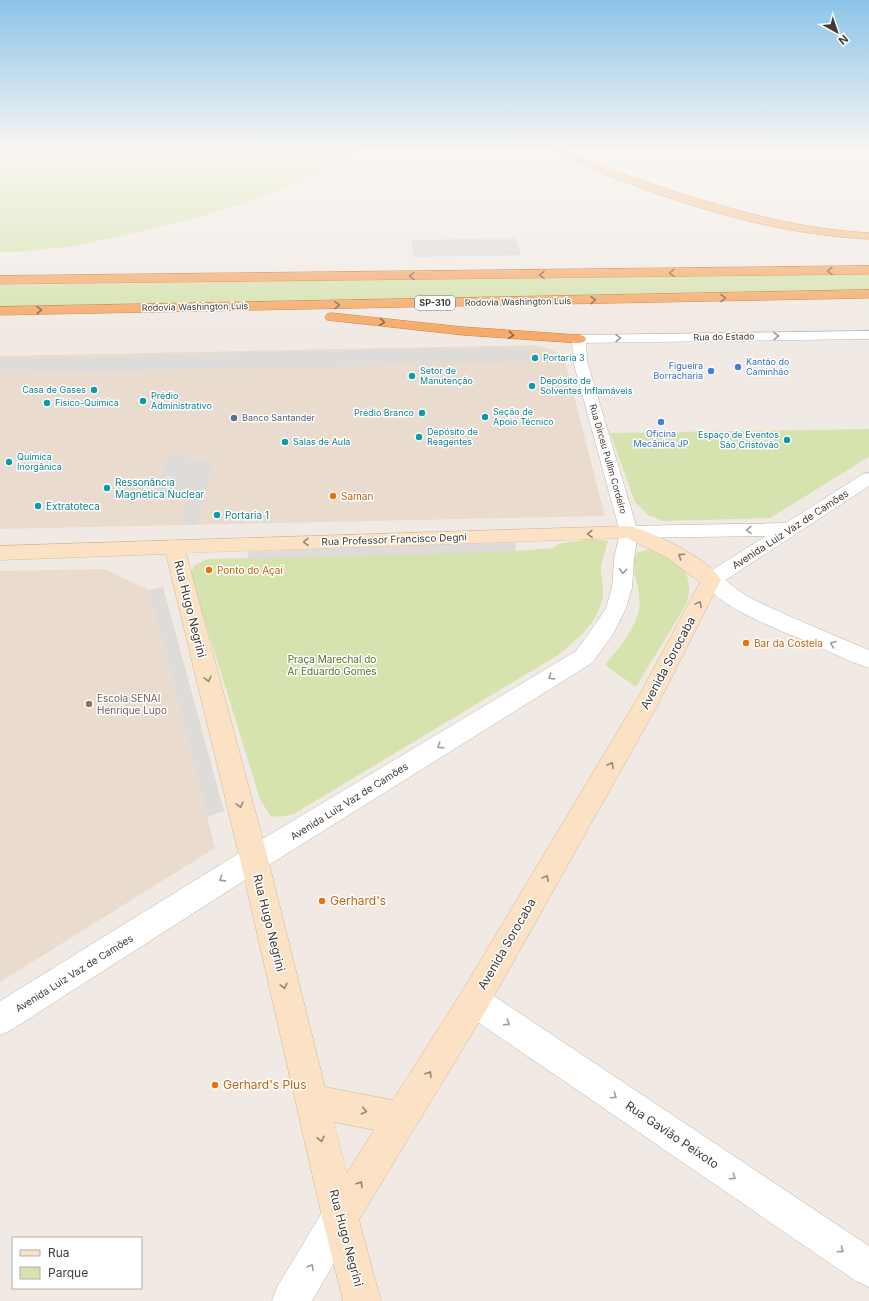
<svg xmlns="http://www.w3.org/2000/svg" width="869" height="1301" viewBox="0 0 869 1301" font-family="Inter,sans-serif">
	<style>
		.education { fill: #e9dccf }
		.green { fill: #d6e3af }
		.parking { fill: #dfdbd9 }
		.lines { fill: none; stroke-linecap: round; stroke-linejoin: round }
		.minor-casing { stroke: #beb3aa; stroke-width: 1 }
		.tertiary-casing { stroke: #beb3aa; stroke-width: 1 }
		.secondary-casing { stroke: #d1b799; stroke-width: 1 }
		.trunk-casing { stroke: #d37d3c; stroke-width: 1 }
		.motorway-casing { stroke: #d37d3c; stroke-width: 1 }
		.minor { fill: #fff; fill-rule: evenodd }
		.tertiary { fill: #fff; fill-rule: evenodd }
		.secondary { fill: #fbe2c4; fill-rule: evenodd }
		.trunk { fill: #f6ba80; fill-rule: evenodd }
		.motorway { fill: #f4ab6b; fill-rule: evenodd }
		.oneway { stroke: #89674a }
		.oneway2 { stroke: #a09c9a }
		.oneway3 { stroke: #958675 }
		.culture-dot { fill: #0f9aa8; stroke: #fff; stroke-width: 1.5 }
		.shop-dot { fill: #3f7fe0; stroke: #fff; stroke-width: 1.5 }
		.service-dot { fill: #5c6f8a; stroke: #fff; stroke-width: 1.5 }
		.food-dot { fill: #e8710a; stroke: #fff; stroke-width: 1.5 }
		.education-dot { fill: #8d6e63; stroke: #fff; stroke-width: 1.5 }
		.labels { text-anchor: middle; stroke-width: 3; stroke-linejoin: round; paint-order: stroke }
		.far-street-label { font-size: 9px; fill: #423a34; stroke: #fff }
		.shield { fill: #fff; stroke: #7b7571; stroke-width: 1 }
		.shield-label { font-size: 9px; font-weight: bold; fill: #423a34 }
		.far-culture-label { font-size: 9px; fill: #0d838f; stroke: #fff; text-anchor: start }
		.far-shop-label { font-size: 9px; fill: #366cbe; stroke: #fff; text-anchor: start }
		.far-service-label { font-size: 9px; fill: #4e5e75; stroke: #fff; text-anchor: start }
		.culture-label { font-size: 10px; fill: #0d838f; stroke: #fff; text-anchor: start }
		.food-label { font-size: 10px; fill: #c56008; stroke: #fff; text-anchor: start }
		.street-label { font-size: 10px; fill: #423a34; stroke: #fff }
		.park-label { font-size: 10px; fill: #53702c; stroke: #fff }
		.education-label { font-size: 10px; fill: #785e54; stroke: #fff; text-anchor: start }
		.near-street-label { font-size: 12px; fill: #423a34; stroke: #fff }
		.near-food-label { font-size: 12px; fill: #c56008; stroke: #fff; text-anchor: start }
	</style>
	<rect width="100%" height="100%" fill="#f1eae4"/>
	<g class="education">
		<polygon points="534,345 553,350 565,361 605,516 0,529 0,356"/>
		<polygon points="104,569 149,590 215,848 0,982 0,571"/>
	</g>
	<g class="green">
		<path d="M0,150H364C296,189 219,213 143,231C96,242 49,252 0,252Z"/>
		<polygon points="869,273 869,290 0,307 0,285"/>
		<polygon points="869,429 869,457 770,518 663,521 648,515 635,502 610,433"/>
		<path d="M592,539L608,541C606,550 602,559 601,568C601,577 604,587 603,596C599,622 577,640 558,655L292,815L271,817L260,799L190,573L195,565L208,559L516,551L552,548L561,543Z"/>
		<path d="M650,549L683,566C689,579 691,589 687,603L636,687L605,665C617,651 636,628 639,609C642,593 633,576 634,560C634,557 637,554 639,552Z"/>
	</g>
	<g class="parking">
		<polygon points="516,238 521,255 413,257 412,240"/>
		<polygon points="527,347 530,362 0,374 0,359"/>
		<polygon points="187,453 186,460 200,461 215,459 196,525 180,525 189,493 155,494 169,454"/>
		<polygon points="515,542 516,551 247,559 249,550"/>
		<polygon points="163,587 224,811 207,817 149,590"/>
	</g>
	<g class="lines">
		<g class="minor-casing">
			<g id="minor">
				<polygon points="579,335 584,336 586,339 587,361 638,532 634,559 632,588 626,608 613,634 592,663 264,868 11,1030 0,1035 0,1001 244,850 576,651 597,622 606,608 612,588 614,559 620,532 573,361 572,339 574,336"/>
				<path d="M711,573C726,577 736,591 750,598C789,617 829,633 869,650V668C850,662 833,653 815,645C784,632 718,608 701,580L704,575Z"/>
				<polygon points="474,986 485,990 869,1246 869,1287 856,1281 463,1012 459,1001 463,990"/>
				<polygon points="340,1199 353,1204 358,1217 353,1230 312,1301 272,1301 277,1287 327,1204"/>
			</g>
		</g>
		<g class="tertiary-casing">
			<g id="tertiary">
				<polygon points="869,331 869,339 579,343 574,342 572,339 574,336 579,335"/>
				<polygon points="869,473 869,486 718,585 711,587 704,585 701,580 704,575 766,536 629,538 622,536 620,532 622,528 629,526 786,523 863,474"/>
			</g>
		</g>
		<g class="secondary-casing">
			<path id="secondary" d="M629,526C654,533 708,557 721,580L656,708L485,1012L359,1220L381,1301H343L322,1217L240,859L166,554L0,560V546ZM627,538L666,557L700,582L640,694L463,990L393,1100L325,1087L268,859L186,553ZM334,1122L374,1130L347,1173Z"/>
		</g>
		<g class="trunk-casing">
			<path id="trunk" d="M553,150H565C610,170 657,187 705,201C759,217 812,230 869,233V239C777,235 682,205 597,171C586,166 561,158 553,150Z"/>
		</g>
		<g class="motorway-casing">
			<g id="motorway">
				<polygon points="869,266 869,274 0,284 0,276"/>
				<polygon points="869,290 869,298 0,315 0,307"/>
				<polygon points="332,313 463,327 579,335 584,336 586,339 584,342 579,343 463,335 327,320 325,317 327,314"/>
			</g>
		</g>
		<use href="#minor" class="minor"/>
		<use href="#tertiary" class="tertiary"/>
		<use href="#secondary" class="secondary"/>
		<use href="#trunk" class="trunk"/>
		<use href="#motorway" class="motorway"/>
	</g>
	<defs><path id="oneway-chevron" d="M-2-3.5L2.5 0L-2 3.5" fill="none" stroke-width="1.6" stroke-linecap="round" stroke-linejoin="round"/></defs>
	<g class="oneway">
		<use href="#oneway-chevron" transform="translate(830 271) rotate(179)"/>
		<use href="#oneway-chevron" transform="translate(672 273) rotate(179)"/>
		<use href="#oneway-chevron" transform="translate(542 275) rotate(179)"/>
		<use href="#oneway-chevron" transform="translate(412 276) rotate(179)"/>
		<use href="#oneway-chevron" transform="translate(723 298) rotate(-1)"/>
		<use href="#oneway-chevron" transform="translate(593 300) rotate(-1)"/>
		<use href="#oneway-chevron" transform="translate(337 305) rotate(-1)"/>
		<use href="#oneway-chevron" transform="translate(39 310) rotate(-1)"/>
		<use href="#oneway-chevron" transform="translate(382 322) rotate(6)"/>
		<use href="#oneway-chevron" transform="translate(511 335) rotate(5)"/>
	</g>
	<g class="oneway2">
		<use href="#oneway-chevron" transform="translate(776 336) rotate(-1)"/>
		<use href="#oneway-chevron" transform="translate(618 338) rotate(-1)"/>
		<use href="#oneway-chevron" transform="translate(749 530) rotate(179)"/>
		<use href="#oneway-chevron" transform="translate(623 571) rotate(93)"/>
		<use href="#oneway-chevron" transform="translate(833 644) rotate(-158)"/>
		<use href="#oneway-chevron" transform="translate(551 677) rotate(148)"/>
		<use href="#oneway-chevron" transform="translate(440 746) rotate(148)"/>
		<use href="#oneway-chevron" transform="translate(222 879) rotate(148)"/>
		<use href="#oneway-chevron" transform="translate(507 1023) rotate(34)"/>
		<use href="#oneway-chevron" transform="translate(614 1096) rotate(34)"/>
		<use href="#oneway-chevron" transform="translate(733 1177) rotate(34)"/>
		<use href="#oneway-chevron" transform="translate(841 1250) rotate(34)"/>
		<use href="#oneway-chevron" transform="translate(311 1267) rotate(-60)"/>
	</g>
	<g class="oneway3">
		<use href="#oneway-chevron" transform="translate(590 534) rotate(178)"/>
		<use href="#oneway-chevron" transform="translate(306 542) rotate(178)"/>
		<use href="#oneway-chevron" transform="translate(681 556) rotate(-146)"/>
		<use href="#oneway-chevron" transform="translate(699 604) rotate(-62)"/>
		<use href="#oneway-chevron" transform="translate(208 679) rotate(76)"/>
		<use href="#oneway-chevron" transform="translate(611 765) rotate(-60)"/>
		<use href="#oneway-chevron" transform="translate(240 805) rotate(76)"/>
		<use href="#oneway-chevron" transform="translate(546 878) rotate(-60)"/>
		<use href="#oneway-chevron" transform="translate(284 986) rotate(76)"/>
		<use href="#oneway-chevron" transform="translate(429 1074) rotate(-58)"/>
		<use href="#oneway-chevron" transform="translate(364 1111) rotate(11)"/>
		<use href="#oneway-chevron" transform="translate(321 1139) rotate(76)"/>
		<use href="#oneway-chevron" transform="translate(360 1184) rotate(-58)"/>
	</g>
	<linearGradient id="sky" x2="0" y2="1"><stop stop-color="#8cc4e9"/><stop offset="0.45" stop-color="#f9f6f3"/><stop offset="1" stop-color="#f9f6f3" stop-opacity="0"/></linearGradient>
	<rect width="869" height="332" fill="url(#sky)"/>
	<g class="culture-dot">
		<circle cx="535" cy="358" r="4"/>
		<circle cx="412" cy="376" r="4"/>
		<circle cx="532" cy="386" r="4"/>
		<circle cx="94" cy="390" r="4"/>
		<circle cx="143" cy="401" r="4"/>
		<circle cx="47" cy="403" r="4"/>
		<circle cx="422" cy="413" r="4"/>
		<circle cx="485" cy="417" r="4"/>
		<circle cx="419" cy="437" r="4"/>
		<circle cx="787" cy="440" r="4"/>
		<circle cx="285" cy="442" r="4"/>
		<circle cx="9" cy="462" r="4"/>
		<circle cx="107" cy="488" r="4"/>
		<circle cx="38" cy="506" r="4"/>
		<circle cx="217" cy="515" r="4"/>
	</g>
	<g class="shop-dot">
		<circle cx="738" cy="367" r="4"/>
		<circle cx="711" cy="371" r="4"/>
		<circle cx="661" cy="422" r="4"/>
	</g>
	<circle class="service-dot" cx="234" cy="418" r="4"/>
	<g class="food-dot">
		<circle cx="333" cy="496" r="4"/>
		<circle cx="209" cy="570" r="4"/>
		<circle cx="746" cy="643" r="4"/>
		<circle cx="322" cy="901" r="4"/>
		<circle cx="215" cy="1085" r="4"/>
	</g>
	<circle class="education-dot" cx="89" cy="704" r="4"/>
	<g class="labels">
		<g class="far-street-label">
			<text transform="translate(518 302) rotate(-1)" y="3">Rodovia Washington Luís</text>
			<text transform="translate(195 307) rotate(-1)" y="3">Rodovia Washington Luís</text>
			<text transform="translate(724 337) rotate(-1)" y="3">Rua do Estado</text>
			<text transform="translate(608 459) rotate(74)" y="3">Rua Dirceu Pullim Cordeiro</text>
		</g>
		<rect class="shield" x="415" y="296" width="40" height="14" rx="3"/>
		<g class="shield-label">
			<text x="435" y="306">SP-310</text>
		</g>
		<g class="far-culture-label">
			<text x="543" y="361">Portaria 3</text>
			<text x="420" y="374">Setor de<tspan x="420" dy="10">Manutenção</tspan></text>
			<text x="540" y="384">Depósito de<tspan x="540" dy="10">Solventes Inflamáveis</tspan></text>
			<text x="86" y="393" text-anchor="end">Casa de Gases</text>
			<text x="151" y="399">Prédio<tspan x="151" dy="10">Administrativo</tspan></text>
			<text x="55" y="406">Físico-Química</text>
			<text x="493" y="415">Seção de<tspan x="493" dy="10">Apoio Técnico</tspan></text>
			<text x="414" y="416" text-anchor="end">Prédio Branco</text>
			<text x="427" y="435">Depósito de<tspan x="427" dy="10">Reagentes</tspan></text>
			<text x="779" y="438" text-anchor="end">Espaço de Eventos<tspan x="779" dy="10">São Cristóvão</tspan></text>
			<text x="293" y="445">Salas de Aula</text>
			<text x="17" y="460">Química<tspan x="17" dy="10">Inorgânica</tspan></text>
		</g>
		<g class="far-shop-label">
			<text x="746" y="365">Kantão do<tspan x="746" dy="10">Caminhão</tspan></text>
			<text x="703" y="369" text-anchor="end">Figueira<tspan x="703" dy="10">Borracharia</tspan></text>
			<text x="661" y="437" text-anchor="middle">Oficina<tspan x="661" dy="10">Mecânica JP</tspan></text>
		</g>
		<g class="far-service-label">
			<text x="242" y="421">Banco Santander</text>
		</g>
		<g class="culture-label">
			<text x="115" y="486">Ressonância<tspan x="115" dy="12">Magnética Nuclear</tspan></text>
			<text x="46" y="510">Extratoteca</text>
			<text x="225" y="519">Portaria 1</text>
		</g>
		<g class="food-label">
			<text x="341" y="500">Saman</text>
			<text x="217" y="574">Ponto do Açaí</text>
			<text x="754" y="647">Bar da Costela</text>
		</g>
		<g class="street-label">
			<text transform="translate(790 529) rotate(-33)" y="4">Avenida Luiz Vaz de Camões</text>
			<text transform="translate(394 539) rotate(-2)" y="4">Rua Professor Francisco Degni</text>
			<text transform="translate(349 801) rotate(-32)" y="4">Avenida Luiz Vaz de Camões</text>
			<text transform="translate(74 973) rotate(-32)" y="4">Avenida Luiz Vaz de Camões</text>
		</g>
		<g class="park-label">
			<text x="332" y="663">Praça Marechal do<tspan x="332" dy="12">Ar Eduardo Gomes</tspan></text>
		</g>
		<g class="education-label">
			<text x="97" y="702">Escola SENAI<tspan x="97" dy="12">Henrique Lupo</tspan></text>
		</g>
		<g class="near-street-label">
			<text transform="translate(190 609) rotate(76)" y="4">Rua Hugo Negrini</text>
			<text transform="translate(668 663) rotate(-62)" y="4">Avenida Sorocaba</text>
			<text transform="translate(269 923) rotate(76)" y="4">Rua Hugo Negrini</text>
			<text transform="translate(507 944) rotate(-60)" y="4">Avenida Sorocaba</text>
			<text transform="translate(672 1135) rotate(34)" y="4">Rua Gavião Peixoto</text>
			<text transform="translate(346 1238) rotate(75)" y="4">Rua Hugo Negrini</text>
		</g>
		<g class="near-food-label">
			<text x="330" y="905">Gerhard's</text>
			<text x="223" y="1089">Gerhard's Plus</text>
		</g>
	</g>
	<rect x="12" y="1237" width="130" height="52" fill="#ffffff" stroke="#b3b0ae"/>
	<rect x="20" y="1250" width="20" height="6" fill="#fbe2c4" stroke="#b3b0ae"/>
	<text x="48" y="1257" font-size="12" fill="#423a34">Rua</text>
	<rect x="20" y="1267" width="20" height="12" fill="#d6e3af" stroke="#b3b0ae"/>
	<text x="48" y="1277" font-size="12" fill="#423a34">Parque</text>
	<g transform="translate(837 32) rotate(140)" stroke="#ffffff" stroke-width="3" paint-order="stroke">
	<path d="M0-3L7 15L0 10L-7 15Z" fill="#423a34"/>
	<text y="-6" font-size="11" font-weight="bold" text-anchor="middle" fill="#423a34">N</text>
	</g>
</svg>
